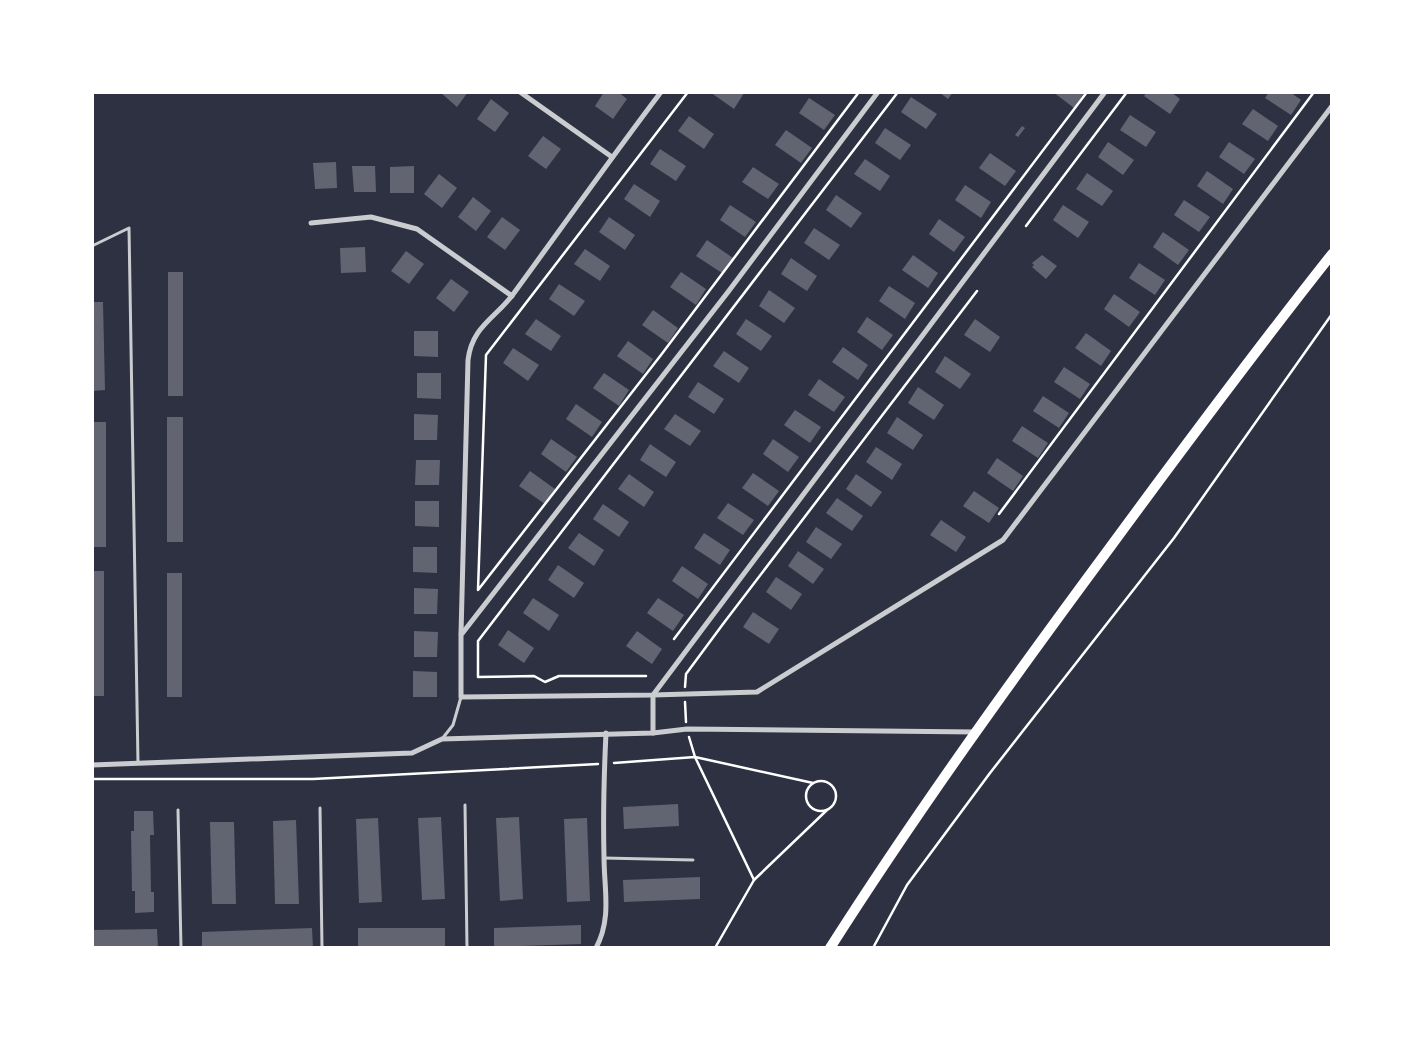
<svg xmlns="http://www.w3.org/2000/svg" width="1424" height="1040" viewBox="0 0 1424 1040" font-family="Arial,sans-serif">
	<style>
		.building { fill: #626471 }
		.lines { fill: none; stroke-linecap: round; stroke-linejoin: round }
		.path { stroke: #fff; stroke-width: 2.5 }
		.service { stroke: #caccd0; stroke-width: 3 }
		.minor { stroke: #caccd0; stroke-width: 5 }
		.primary { stroke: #fff; stroke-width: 10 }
	</style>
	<rect width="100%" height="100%" fill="#2d3142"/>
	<g class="building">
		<polygon points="440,92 468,92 457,107"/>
		<polygon points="604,92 618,92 627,99 613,119 595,106"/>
		<polygon points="710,92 743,92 744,93 734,109"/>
		<polygon points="939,92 953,92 948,99"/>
		<polygon points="1053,92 1083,92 1084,93 1074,108"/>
		<polygon points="1147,92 1171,92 1180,99 1170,114 1144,96"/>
		<polygon points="1269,92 1290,92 1301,100 1291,115 1265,98"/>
		<polygon points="911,97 937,114 926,129 901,112"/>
		<polygon points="809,98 835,115 824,130 799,113"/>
		<polygon points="491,99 509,113 495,132 477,119"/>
		<polygon points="1253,109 1278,126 1268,141 1242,124"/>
		<polygon points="1130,115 1156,132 1146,147 1120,130"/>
		<polygon points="689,116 714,134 704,149 678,131"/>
		<polygon points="1022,126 1025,128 1018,137 1015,135"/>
		<polygon points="885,128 911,145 900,160 875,143"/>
		<polygon points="786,130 812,148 801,163 775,145"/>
		<polygon points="543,136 561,149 546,169 528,156"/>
		<polygon points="1108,142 1134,160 1123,175 1098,157"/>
		<polygon points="1229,142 1255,159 1244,174 1219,157"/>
		<polygon points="660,149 686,166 676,181 650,164"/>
		<polygon points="990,153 1016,171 1005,186 979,168"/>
		<polygon points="865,159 890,176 880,191 854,174"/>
		<polygon points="336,162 337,188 315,189 313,163"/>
		<polygon points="352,166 375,166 376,192 354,192"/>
		<polygon points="414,166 414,193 390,193 390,167"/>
		<polygon points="753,167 779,184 768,199 742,182"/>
		<polygon points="1207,171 1233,189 1223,204 1197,186"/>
		<polygon points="1087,173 1113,191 1102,206 1076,189"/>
		<polygon points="439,174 457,188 442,208 424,194"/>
		<polygon points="634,184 660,201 650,217 624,199"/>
		<polygon points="965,185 991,202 981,218 955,200"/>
		<polygon points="836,195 862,213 851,228 826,210"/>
		<polygon points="473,197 491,211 476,231 458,217"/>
		<polygon points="1184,200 1210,217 1199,232 1174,215"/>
		<polygon points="730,205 756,222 745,237 720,220"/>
		<polygon points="1063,205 1089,222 1078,238 1053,220"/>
		<polygon points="502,217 520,230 505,250 487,237"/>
		<polygon points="609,217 635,235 625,250 599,232"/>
		<polygon points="939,219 965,237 954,252 929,234"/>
		<polygon points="814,228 840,245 829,260 804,243"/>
		<polygon points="1163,232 1189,250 1178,265 1153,247"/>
		<polygon points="707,240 733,258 722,273 696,256"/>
		<polygon points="365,247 366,272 341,273 340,248"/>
		<polygon points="585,249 610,266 600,281 574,264"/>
		<polygon points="406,251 424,264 409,284 391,271"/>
		<polygon points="913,255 938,273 928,288 902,270"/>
		<polygon points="1042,255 1057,266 1046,279 1032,267 1034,265 1032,263"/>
		<polygon points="791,258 817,276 807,291 781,274"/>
		<polygon points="1139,263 1165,280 1155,295 1129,278"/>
		<rect x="168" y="272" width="15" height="124"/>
		<polygon points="681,272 706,289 696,305 670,287"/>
		<polygon points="451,279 469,292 454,312 436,298"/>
		<polygon points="559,284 585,301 574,316 549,299"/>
		<polygon points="889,286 915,303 905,319 879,301"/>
		<polygon points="769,290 795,308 784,323 759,306"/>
		<polygon points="1114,294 1140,312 1129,327 1104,309"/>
		<polygon points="92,302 103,302 105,390 92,391"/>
		<polygon points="653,310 678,328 668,343 642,325"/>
		<polygon points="867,317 893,335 882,350 857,332"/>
		<polygon points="536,319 561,336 551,351 525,334"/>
		<polygon points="746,319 772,336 761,351 736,334"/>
		<polygon points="975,319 1000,337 990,352 964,335"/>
		<polygon points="414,331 438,331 438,357 414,356"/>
		<polygon points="1086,333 1111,351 1101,366 1075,348"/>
		<polygon points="628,341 653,359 643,374 617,356"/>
		<polygon points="843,347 868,365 858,380 832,362"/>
		<polygon points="513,348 539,365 528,381 503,363"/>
		<polygon points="724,351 749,368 739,383 713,366"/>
		<polygon points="945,356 971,374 960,389 935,372"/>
		<polygon points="1064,367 1090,384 1080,399 1054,382"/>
		<polygon points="417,373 441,373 441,399 417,398"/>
		<polygon points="604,373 629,390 619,406 593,388"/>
		<polygon points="819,379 845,397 834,412 808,395"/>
		<polygon points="698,382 724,399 714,414 688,397"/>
		<polygon points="918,387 944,405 934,420 908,403"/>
		<polygon points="1043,396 1069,413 1059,428 1033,411"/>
		<polygon points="576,404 602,422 592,437 566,419"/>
		<polygon points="795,410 821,427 810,443 784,425"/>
		<polygon points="414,414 438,415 437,440 414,440"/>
		<polygon points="675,414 701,431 690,446 664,429"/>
		<rect x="167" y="417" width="16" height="125"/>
		<polygon points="897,417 923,435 913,450 887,433"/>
		<rect x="92" y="422" width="14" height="125"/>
		<polygon points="1022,426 1048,443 1038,458 1012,441"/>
		<polygon points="551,439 577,457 566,472 541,454"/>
		<polygon points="773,439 799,457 788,472 763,454"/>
		<polygon points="650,444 676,462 666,477 640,460"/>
		<polygon points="876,447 902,464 892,480 866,462"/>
		<polygon points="997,458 1023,476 1013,491 987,473"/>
		<polygon points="416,460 440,460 439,485 415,485"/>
		<polygon points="530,471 555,489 545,504 519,486"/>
		<polygon points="753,473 779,491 768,506 742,488"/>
		<polygon points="629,474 654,492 644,507 618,489"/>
		<polygon points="856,474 882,492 871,507 846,489"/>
		<polygon points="974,491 999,508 989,523 963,506"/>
		<polygon points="837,498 863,516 852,531 826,513"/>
		<polygon points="415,501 439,501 439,527 415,526"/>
		<polygon points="728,503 754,520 743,535 717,518"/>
		<polygon points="603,504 629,522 619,537 593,519"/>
		<polygon points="941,520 966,537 956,552 930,535"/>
		<polygon points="816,527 842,544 831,559 806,542"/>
		<polygon points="579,533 604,550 594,566 568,548"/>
		<polygon points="704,533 730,550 720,565 694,548"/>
		<polygon points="413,547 437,547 437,573 413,572"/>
		<polygon points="798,551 824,569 813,584 788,566"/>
		<polygon points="558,565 584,583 574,598 548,580"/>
		<polygon points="682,566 708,584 698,599 672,581"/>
		<rect x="92" y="571" width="12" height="125"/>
		<rect x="167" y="573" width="15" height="124"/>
		<polygon points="776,577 802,594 791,610 766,592"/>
		<polygon points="414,588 438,589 437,614 414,614"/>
		<polygon points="533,598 559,615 549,631 523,613"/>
		<polygon points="658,598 684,615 673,631 647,613"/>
		<polygon points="753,612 779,629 769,644 743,627"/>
		<polygon points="508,630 534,648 524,663 498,645"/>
		<polygon points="414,631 438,632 437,657 414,657"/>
		<polygon points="637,631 662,649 652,664 626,646"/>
		<polygon points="413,671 437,672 437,697 413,697"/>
		<polygon points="678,804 679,826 624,829 623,807"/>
		<polygon points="134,811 153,811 154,835 150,835 151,892 154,892 154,912 135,913 135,891 132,891 131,831 134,831"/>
		<polygon points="441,817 445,899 422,900 418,818"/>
		<polygon points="519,817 523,899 500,901 496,818"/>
		<polygon points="378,818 382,902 359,903 356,819"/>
		<polygon points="587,818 590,901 567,902 564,819"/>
		<polygon points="296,820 299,904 275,904 273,821"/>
		<polygon points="210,822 234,822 236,904 212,904"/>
		<polygon points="700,877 700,899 624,902 623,880"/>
		<polygon points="581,925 581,944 494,947 494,928"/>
		<polygon points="312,928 313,948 202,948 202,932"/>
		<rect x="358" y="928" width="87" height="19"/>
		<polygon points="157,929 158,948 92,948 92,930"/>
	</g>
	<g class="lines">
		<g class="path">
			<polyline points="688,92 486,355 478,590 661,355 859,92"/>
			<polyline points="1026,226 1127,92"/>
			<polyline points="999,514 1314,92"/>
			<polyline points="674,639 1087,92"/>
			<polyline points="646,676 559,676 545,682 534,676 478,677 478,641 898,92"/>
			<polyline points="685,687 686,674 723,624 977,291"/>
			<polyline points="685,702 686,722"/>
			<polyline points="689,737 695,757 754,880 827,810"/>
			<polyline points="614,763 695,757 813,783"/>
			<polyline points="92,779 313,779 598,764"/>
			<circle cx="821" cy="796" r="15"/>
			<polyline points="715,948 754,880"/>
			<polyline points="873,948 907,885 990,773 1174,538 1332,314"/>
		</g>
		<g class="service">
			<polyline points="92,246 129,228 138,763"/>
			<polyline points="442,739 453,725 461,697"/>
			<polyline points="465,805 467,948"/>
			<polyline points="320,808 322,948"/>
			<polyline points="178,810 181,948"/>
			<polyline points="604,858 693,860"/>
		</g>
		<g class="minor">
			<polyline points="520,92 612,157"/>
			<polyline points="878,92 728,292 461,635 461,697 653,695 1105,92"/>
			<polyline points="311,223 371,217 417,229 512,296"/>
			<path d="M461,634L468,360C472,326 496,318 514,293C563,226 611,158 661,92"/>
			<polyline points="653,733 653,695 757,692 1003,540 1332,106"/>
			<polyline points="92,765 412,753 442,739 653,733 687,729 976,732"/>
			<path d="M596,948C612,918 604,889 604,857C603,816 604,774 606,733"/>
		</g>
		<path class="primary" d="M830,948C918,810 1014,677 1111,546C1183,448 1256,350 1332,254"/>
	</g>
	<rect width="1424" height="1040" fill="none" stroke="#ffffff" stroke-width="188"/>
</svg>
